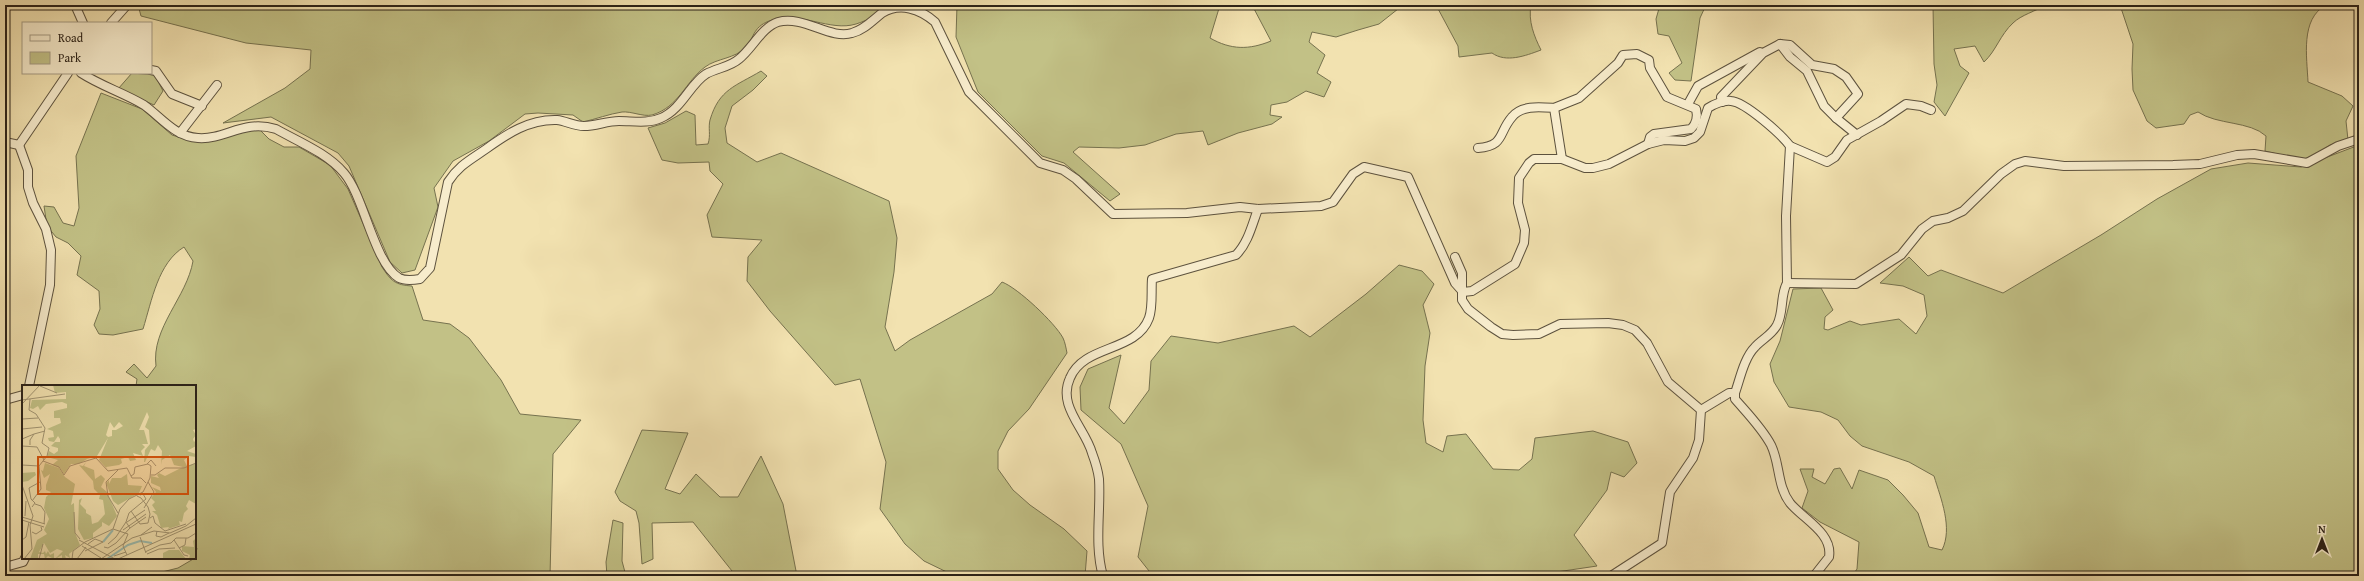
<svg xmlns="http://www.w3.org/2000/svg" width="2364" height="581" viewBox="0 0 2364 581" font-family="'Gentium Book Plus',serif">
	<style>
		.green { fill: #c2c186; stroke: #76724f }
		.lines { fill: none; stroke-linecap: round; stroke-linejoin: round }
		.street-casing { stroke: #5d523e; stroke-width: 10 }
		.street { stroke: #f7eccc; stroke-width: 8 }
		.inset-river { fill: none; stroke: #9cbdb1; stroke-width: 2 }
		.inset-road { fill: none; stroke: #a29573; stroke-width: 1 }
		.view { fill: #d5540d; fill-opacity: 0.15; stroke: #d5540d; stroke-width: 2 }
		.inset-edge { fill: none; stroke: #2b2218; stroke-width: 2 }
	</style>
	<rect width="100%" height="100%" fill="#f2e2b0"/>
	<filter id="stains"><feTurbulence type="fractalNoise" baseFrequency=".005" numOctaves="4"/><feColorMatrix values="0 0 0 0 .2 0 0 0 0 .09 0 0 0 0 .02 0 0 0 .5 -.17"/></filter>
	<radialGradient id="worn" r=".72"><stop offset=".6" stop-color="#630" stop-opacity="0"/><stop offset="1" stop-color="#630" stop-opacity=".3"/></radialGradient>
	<g class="green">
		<path d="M138,5H890C880,13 869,20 856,24C830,32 801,11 772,20C753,26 755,36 746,47C735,59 717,58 705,67C685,82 679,107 652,115C643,117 631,111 622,112C609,114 596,119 583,122L573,115L538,113L525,114L489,141L453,161L434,188L438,207L415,270L402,273L390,262L349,166L338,153L271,117L223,123L285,88L310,69L311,50L246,43L141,16Z"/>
		<path d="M957,5H1220L1210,38C1231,50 1249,50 1271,41L1252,5H1403L1379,24L1358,30L1336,37L1312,32L1309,42L1325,55L1317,73L1331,82L1324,97L1306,91L1287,102L1271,105L1270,115L1282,117L1272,124L1238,133L1208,145L1203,131L1176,134L1145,145L1119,148L1079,147L1073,152L1120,194L1110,201L1064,163L1042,156L978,92L956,37Z"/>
		<path d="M1436,5H1531C1528,21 1534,36 1541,50C1525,56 1506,63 1492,53L1459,57L1458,46Z"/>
		<polygon points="1660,5 1706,5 1700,18 1691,81 1675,80 1669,73 1682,63 1669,36 1658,34 1656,19"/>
		<path d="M1933,5H2046C2036,11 2021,15 2013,23C2000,35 1996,51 1984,62L1975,46L1954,49L1960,66L1969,73L1945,116L1934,102L1937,85L1934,64Z"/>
		<path d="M2120,5H2326C2300,19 2307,57 2308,82L2342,96L2353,106L2346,121L2348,140L2330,145L2315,155L2301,160L2265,151L2266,136C2250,121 2217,125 2198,112L2190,115L2184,124L2156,128L2147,121L2133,90L2132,69L2133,44Z"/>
		<path d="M761,71L767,76L753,90L732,106L725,128L727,143L757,162L781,153L889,201L897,238L894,272L885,327L895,351L910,340L992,294L1002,282C1018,288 1055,323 1063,338C1065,342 1066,348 1067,353L1029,409L1008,431L998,451V469L1013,490L1030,505L1064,529L1087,551L1085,576H955L924,561L905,544L880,509L886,462L860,379L835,385L770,311L747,281L748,257L762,240L712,237L707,215L723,184L710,171L709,162L678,163L662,160L648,128L665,123L686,111L695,115L696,145L708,144C711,135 708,128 710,120C719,89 736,86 761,71Z"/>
		<polygon points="132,73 155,75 163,91 154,105 118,89"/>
		<path d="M101,93L142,109L172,135L188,140L245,130H260L269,139L284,147H299L330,165L348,189L382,267C391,281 395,285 412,286L423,320L450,324L469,338L501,380L520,414L581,420L553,454L550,576H164L162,572L178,568L195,558L197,548L195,546V386H136L137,379L126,372L134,364L147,378L156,366C151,328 187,297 193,261L184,247C158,263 152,300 143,329L113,335L99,334L94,325L100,309L99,291L77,275L81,256L68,243L56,237L47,226L44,206L54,207L63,223L74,226L79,208L76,156Z"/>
		<path d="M2359,145V576H1852L1857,569L1859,542L1820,522L1802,508L1808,491L1800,469H1814L1812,477L1825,484L1834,469L1840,468L1852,489L1859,470L1888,480L1903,495L1918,513L1929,547L1942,550C1953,528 1941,499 1934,476L1909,462L1862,446L1850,436L1838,420L1821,412L1789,407L1774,382L1770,364L1780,341L1793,289L1821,288L1833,310L1825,317L1824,329L1828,330L1850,321L1861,325L1899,319L1916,334L1927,316L1924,295L1903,286L1880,283L1909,257L1928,276L1941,270L2003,293L2101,235L2157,199L2211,169L2248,163L2301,167Z"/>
		<polygon points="1399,265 1422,271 1434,284 1423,305 1430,333 1425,366 1423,420 1426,443 1443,452 1447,436 1466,434 1493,469 1519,470 1532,459 1535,438 1593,431 1628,442 1637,463 1624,477 1611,472 1607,490 1574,535 1597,566 1543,574 1540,576 1153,576 1138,557 1148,506 1121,444 1081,410 1080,387 1088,369 1121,355 1109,408 1124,424 1149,390 1151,361 1171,336 1218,343 1294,326 1310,337 1366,294"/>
		<polygon points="642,430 688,433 665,489 680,494 696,474 720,497 738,497 761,456 783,504 797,576 736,576 693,522 652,523 653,559 642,564 639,523 636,511 620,501 615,492"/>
		<polygon points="613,520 623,523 622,561 626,576 607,576 606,562"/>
	</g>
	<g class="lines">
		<g class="street-casing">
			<g id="street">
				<polyline points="75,5 83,23"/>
				<polyline points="111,23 127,5"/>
				<polyline points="1780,44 1790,45 1812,65 1834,69 1846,77 1858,94 1836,118"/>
				<polyline points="151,70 156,71 172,94 202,106"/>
				<path d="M81,73C101,86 124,93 144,105C161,117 175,137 198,138C226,140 243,119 276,129C299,142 327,153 344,173C364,196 374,263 399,278C405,281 414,280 420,279L430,268L448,182C458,166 470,160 486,149C507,134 529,119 557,120C566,121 574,126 584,126C596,126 607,121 619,121C633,121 648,124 661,118C682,109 690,84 706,74C717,68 730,67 739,59C752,49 762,27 778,22C804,15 830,40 852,33C864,30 873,20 882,13C900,2 920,9 935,22L969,92L1040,163L1063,170L1076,179L1113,214L1187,213L1240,207L1258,209L1321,206L1333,202L1353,174L1364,167L1408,177L1455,283L1463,292"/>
				<polyline points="1722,102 1721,97 1763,53 1780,44 1790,57 1807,71 1824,106 1836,118 1857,135"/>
				<polyline points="1688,104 1698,86 1760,52 1762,53"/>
				<path d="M1554,108L1579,98L1618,63L1623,55L1637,54L1649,60L1650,68L1667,97L1696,109C1698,117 1697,123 1691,129L1654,134L1650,137L1648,144"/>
				<polyline points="180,133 217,85"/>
				<polyline points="5,142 19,145"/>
				<polyline points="19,145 28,170 28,187 33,203 46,229 51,250 50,285 29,386"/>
				<polyline points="19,145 68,73"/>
				<polyline points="1790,146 1827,162 1835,157 1847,140 1881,121 1906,104 1921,106 1931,110"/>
				<path d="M1478,148C1505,146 1498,133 1512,117C1521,105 1540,107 1554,108L1562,159"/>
				<polyline points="1455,257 1462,273 1462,300 1468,309 1491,327 1502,334 1513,335 1539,334 1560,324 1608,323 1623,325 1635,330 1647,343 1668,382 1701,410"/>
				<polyline points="1787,283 1856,284 1901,255 1922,229 1933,221 1948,218 1963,211 2001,174 2015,164 2025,161 2064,166 2173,165 2200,164 2237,155 2254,154 2307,163 2338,146 2359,139"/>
				<path d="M1463,292L1472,291L1515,264L1524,243L1525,230L1518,203L1519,178L1529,163L1534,159H1562L1585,168H1593L1609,164L1648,144L1664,140L1685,141L1694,138L1700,132L1708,108C1714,104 1724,100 1731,101C1745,102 1781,134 1790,146L1786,216L1787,283C1780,295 1784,312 1777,325C1772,335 1762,339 1755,347C1744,358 1740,379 1735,393V399C1747,413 1762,428 1771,445C1780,463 1777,486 1790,503C1803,519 1833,533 1829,557L1814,576"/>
				<polyline points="5,400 23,395"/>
				<polyline points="5,567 23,562 25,558"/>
				<path d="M1103,576C1094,545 1101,511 1099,479C1098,471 1095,461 1092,453C1085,428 1057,406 1070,378C1084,344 1136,353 1149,318C1153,307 1151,291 1152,279L1236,255C1248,243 1252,225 1258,209"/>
				<polyline points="1611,576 1662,543 1670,492 1693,458 1699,440 1701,410 1729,393 1735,393"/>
			</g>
		</g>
		<use href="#street" class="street"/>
	</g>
	<g transform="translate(22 385)">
		<rect width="174" height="174" fill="#f2e2b0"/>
		<path d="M31,0H174V44L171,45L174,50L171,54L172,57L174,55V61L165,66L174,69V72L167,71L162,75L165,81L174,78V119L167,115L164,121L166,124L162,128L160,137L157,136L158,140L146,144L147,142L139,143L135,130L130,126H134L130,120L133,117L129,113L134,107L130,102L139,106L138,102L129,98V91L137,93L135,90L137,88L143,91L161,82L152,80L148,70L140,75L139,80L140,66L136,60L133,66L129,64L123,77H122L123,65L128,59L127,45L123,42L127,32L125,27L117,45H122L126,59H120L123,62L119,66L121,71L111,68L114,75L108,76L106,72L99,74L100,78L97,80L84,82L86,85L77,75L86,53L75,71L65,74L57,79H49L42,89L38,83L30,80L36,75L25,72L27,66L32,69L36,66V63L29,61L33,57H38V54L36,51L32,57L27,56L26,53L32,52L31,46L25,44L39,38L38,33H32V26L45,23V19L40,17L24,19L18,25L16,21L11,24L8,23L10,15L44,14V7L33,8ZM88,37L92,43L97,37L101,41L94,45H90V51L86,52L84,50ZM64,77L62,81L72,85L73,94L79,90L83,94L79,102L85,107L95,131L87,141L80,137V141L71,148V153L62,155L56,144L57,115L60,113L58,119L64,125V128L69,131L70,139L76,137L83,129L81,115L77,114L78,110L72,104L71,96L57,80L61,81ZM23,78L37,83L43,92L53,99L49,120L52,118L53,148L58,160L47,169L48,173L43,170L44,174H40V170L33,174L41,166L35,164L28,168L22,158L17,167L21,168L23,166L24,169L26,166L28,170L32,168V174L26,171L23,174L22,169H16V174H8L15,155L25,149L22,145L27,134L22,123L24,112L29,107L24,105V100L28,89L22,93L19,85L21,86ZM13,87L14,90L6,96L0,97V88ZM105,89L106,100L120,101L117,108L96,120L91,116L84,98L87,95V99L90,93H99ZM174,153V174H167L168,170L160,166V161L172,162L171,156ZM147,165H157L164,174H141V168Z" fill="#c2c186" fill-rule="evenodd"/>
		<path class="inset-river" d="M81,157L91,145M85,174L106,160L118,156L130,158"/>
		<path class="inset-road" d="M18,1L35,8M8,14L7,25L14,29L23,43L20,58L27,63L25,71L17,81M0,15L43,9M0,19L18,0M0,34L16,33M0,44L20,42M0,54L12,49M8,60V55L12,49L23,46M0,61L15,62L22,75M21,76L37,82L42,90L48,81L74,73L86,86L105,83L110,93H119L124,98M125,79L129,75L134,81M0,80L17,81M129,90H133L143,83H162L174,78M0,100L11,131L8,140L10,164L2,174M10,116L19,104L17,81M13,119L19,121L23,127L22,139M10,122L13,118L9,114L7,103L18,97M122,123L132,107L126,97M109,126L118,139L126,138L128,129L126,122L119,113L115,111M52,127L53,148L58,154M96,128L86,111L84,97L96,85M3,131L4,116M0,132L23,139M128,133L131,131L133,138L143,146L164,139M0,135L22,142M105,137L123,125M108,143L104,137L107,128L124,114L121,109L118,110M91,144L106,149L101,161L105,170M101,145L124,129M135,146L134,151L139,152L147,148M10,147L14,149L20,145L19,142M119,150L130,142M118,152L124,168M0,155L4,152L7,137M57,155L93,174M152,155L162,170L166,171M86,159L94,152L104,137M60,161L79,173M82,162L86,163L94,158L108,143L124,132M157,163L163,160L164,153M63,166L81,157L73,154L66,159M123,167L138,160L149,158L154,153H166L174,148M125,169L137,164L153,163M92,171L104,167M17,174L21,159M50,174L51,166L63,157L91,144L98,124L107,114L121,107L128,93L129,81L126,79L113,82L112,89L109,91M55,174L64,162M79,174L110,153L132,146L148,148L164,141L174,133M96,174L174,139"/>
		<path class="view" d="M16,72H166V109H16Z"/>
		<rect width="174" height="174" class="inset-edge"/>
	</g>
	<rect width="2364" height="581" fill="none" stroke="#f2e2b0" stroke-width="20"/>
	<rect x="6" y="6" width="2352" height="569" fill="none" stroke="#2b2218" stroke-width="2"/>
	<rect x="10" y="10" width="2344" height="561" fill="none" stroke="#2b2218"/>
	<rect x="22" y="22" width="130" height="52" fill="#f7eccc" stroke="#a59b84"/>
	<rect x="30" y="35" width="20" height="6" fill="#f7eccc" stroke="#a59b84"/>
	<text x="58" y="42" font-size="12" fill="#2b2218">Road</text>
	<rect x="30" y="52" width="20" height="12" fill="#c2c186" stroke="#a59b84"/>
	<text x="58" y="62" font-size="12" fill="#2b2218">Park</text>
	<g transform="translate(2322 539)" stroke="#f7eccc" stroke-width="3" paint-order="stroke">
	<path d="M0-3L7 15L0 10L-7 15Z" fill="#2b2218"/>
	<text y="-6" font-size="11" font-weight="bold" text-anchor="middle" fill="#2b2218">N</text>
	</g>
	<rect width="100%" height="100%" filter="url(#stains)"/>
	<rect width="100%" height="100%" fill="url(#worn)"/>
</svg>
